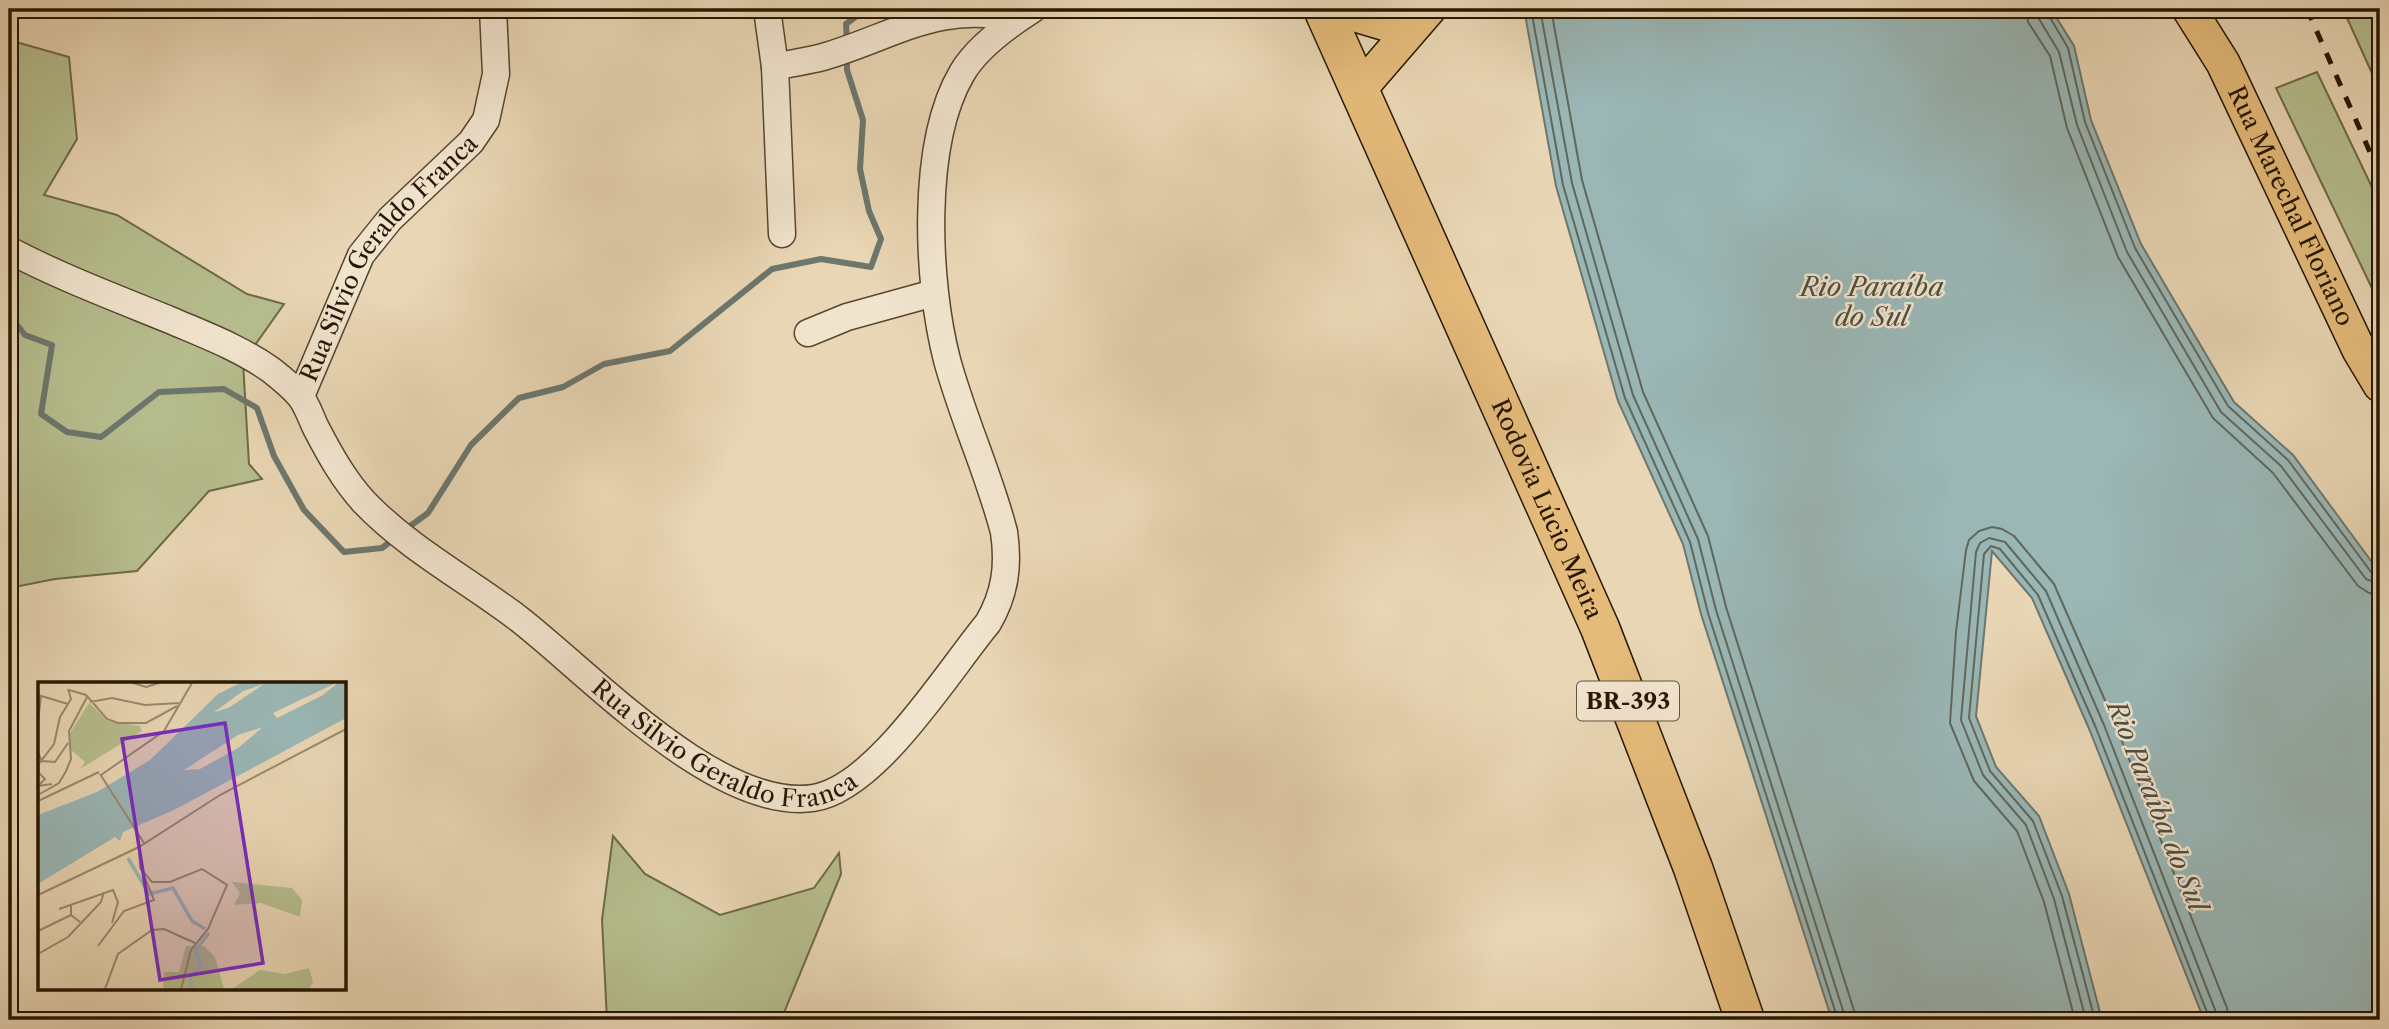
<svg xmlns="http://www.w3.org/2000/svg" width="2389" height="1029" viewBox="0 0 2389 1029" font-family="'Libre Caslon Text',serif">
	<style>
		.green { fill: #b6be8e; stroke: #6e6a48; stroke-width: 2 }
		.water { fill: #9ab7b6; stroke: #6c776e; stroke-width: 2 }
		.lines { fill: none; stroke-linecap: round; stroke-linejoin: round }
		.shore { stroke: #60675c; stroke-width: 2 }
		.stream { stroke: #6c776e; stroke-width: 6 }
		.minor-casing { stroke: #57472e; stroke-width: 29 }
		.major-casing { stroke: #261701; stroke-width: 36 }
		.highway-casing { stroke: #261701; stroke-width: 41 }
		.minor { stroke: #f1e4ce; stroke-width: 26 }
		.major { stroke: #e4bb7a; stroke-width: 33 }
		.highway { stroke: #e4bb7a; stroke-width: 38 }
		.rail { stroke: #261701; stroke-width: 5; stroke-dasharray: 12 12; stroke-linecap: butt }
		.labels { text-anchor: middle; stroke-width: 5; stroke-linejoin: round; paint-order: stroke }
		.shield { fill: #f1e4ce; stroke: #63543e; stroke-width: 2 }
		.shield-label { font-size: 23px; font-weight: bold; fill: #261701 }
		.street-label { font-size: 24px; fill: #261701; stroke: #f1e4ce }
		.water-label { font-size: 26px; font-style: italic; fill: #4f4f40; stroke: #f1e4ce }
		.inset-river { fill: none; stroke: #9ab7b6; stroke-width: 3.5 }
		.inset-road { fill: none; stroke: #9b8a6c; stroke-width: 2 }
		.view { fill: #7b2cbf; fill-opacity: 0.15; stroke: #7b2cbf; stroke-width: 3.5 }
		.inset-edge { fill: none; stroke: #261701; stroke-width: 3.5 }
	</style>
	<rect width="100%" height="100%" fill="#e9d6b4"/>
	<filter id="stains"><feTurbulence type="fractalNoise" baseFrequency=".00286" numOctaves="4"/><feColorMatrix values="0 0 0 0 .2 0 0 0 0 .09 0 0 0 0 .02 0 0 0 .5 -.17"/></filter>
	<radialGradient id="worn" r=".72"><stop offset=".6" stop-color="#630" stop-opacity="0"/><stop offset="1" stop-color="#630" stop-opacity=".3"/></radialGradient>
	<g class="green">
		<polygon points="2343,9 2380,9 2380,91"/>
		<polygon points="9,40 69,57 77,139 44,195 117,215 247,294 284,304 243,362 249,464 262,479 209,491 137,571 55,579 9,588"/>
		<polygon points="2317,72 2380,204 2380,305 2276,88"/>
		<polygon points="613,836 645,874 720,915 814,888 839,853 841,874 781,1020 607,1020 602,920"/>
	</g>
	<polygon class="water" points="1524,9 2051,9 2074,46 2091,120 2141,244 2234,402 2293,455 2380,573 2380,1020 2204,1020 2090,731 2032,598 1992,551 1976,716 1996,767 2039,816 2069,894 2102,1020 1950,1020 1946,1013 1947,1020 1832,1020 1701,614 1683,544 1618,401 1556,186"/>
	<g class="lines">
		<g class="shore">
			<polyline points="1531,9 1563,185 1625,398 1690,542 1708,613 1838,1020"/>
			<polyline points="1540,9 1572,183 1633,395 1698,539 1716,610 1846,1020"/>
			<polyline points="1551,9 1582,180 1643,392 1708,536 1726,607 1857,1020"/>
			<polyline points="2026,9 2028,22 2050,56 2067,128 2118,257 2213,418 2273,473 2358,586 2369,593 2380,595"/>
			<polyline points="2036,9 2039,19 2059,52 2077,125 2127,252 2221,412 2281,466 2366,579 2380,584"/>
			<polyline points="2045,9 2068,48 2085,122 2135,248 2228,406 2288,460 2371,572 2380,576"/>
			<polyline points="2075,1020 2044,902 2017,831 1974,781 1950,723 1956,632 1966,550 1969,540 1979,531 1992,527 2002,529 2014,536 2054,584 2114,721 2227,1008 2229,1020"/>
			<polyline points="2086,1020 2054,899 2026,825 1983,775 1961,720 1976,552 1980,543 1989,538 2005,542 2046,591 2104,725 2219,1020"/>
			<polyline points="2095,1020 2062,896 2033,821 1990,771 1969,718 1984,554 1991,546 2000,549 2038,595 2096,728 2210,1020"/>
		</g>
		<g class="stream">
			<polyline points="847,42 846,24 866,9"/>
			<polyline points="9,315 25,335 52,345 41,414 67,432 101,437 159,392 224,389 257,408 274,456 304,510 344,552 382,548 395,538"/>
			<polyline points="406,529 428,513 471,445 519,398 563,387 604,364 670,351 772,269 821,259 871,267 881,239 869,211 860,169 863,120 847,70 847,57"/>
		</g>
		<g class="minor-casing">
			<g id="minor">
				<path d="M767,9L775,67C791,63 808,61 823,57C895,36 939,0 1017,19"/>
				<polyline points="775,67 782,234"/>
				<path id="s1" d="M9,250C60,277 116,298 170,320C205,335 240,348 271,370C280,377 291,386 299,395C307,404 311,418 316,428C330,455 344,480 364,502C409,549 468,580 519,619C590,674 718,812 813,798C876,789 948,671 988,623C1005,594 1009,566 1004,532C989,474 963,419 947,360C927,283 920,144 962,73C977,47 1008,25 1033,9"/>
				<polyline points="808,333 847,317 934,293"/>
				<path id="s2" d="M301,396L361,255L390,219L471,142L486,120L496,74L493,9"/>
			</g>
		</g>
		<g class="major-casing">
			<g id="major">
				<path id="s3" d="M2189,9L2223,63L2359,350L2380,385"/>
				<polyline points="1359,90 1429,9"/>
			</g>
		</g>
		<g class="highway-casing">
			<g id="highway">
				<path id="s4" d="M1323,9L1600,628L1693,868L1745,1020"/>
				<polyline points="1345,9 1395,24"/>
			</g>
		</g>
		<use href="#minor" class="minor"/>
		<use href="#major" class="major"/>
		<use href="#highway" class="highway"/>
		<polyline class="rail" points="2307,9 2380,175"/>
	</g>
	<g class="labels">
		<rect class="shield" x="1577" y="681.5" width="102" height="39" rx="5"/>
		<g class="shield-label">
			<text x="1628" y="709">BR-393</text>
		</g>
		<g class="street-label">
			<text dy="8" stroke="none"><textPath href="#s3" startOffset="222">Rua Marechal Floriano</textPath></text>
			<text dy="8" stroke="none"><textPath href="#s2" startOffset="166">Rua Silvio Geraldo Franca</textPath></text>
			<text dy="8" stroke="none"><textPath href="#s4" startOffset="548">Rodovia Lúcio Meira</textPath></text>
			<text dy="8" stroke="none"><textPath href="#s1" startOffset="896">Rua Silvio Geraldo Franca</textPath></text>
		</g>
		<g class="water-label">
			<text x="1872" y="296">Rio Paraíba<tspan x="1872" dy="30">do Sul</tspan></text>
			<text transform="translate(2157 806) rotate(68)" y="9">Rio Paraíba do Sul</text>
		</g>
	</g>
	<g transform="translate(38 682)">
		<rect width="308" height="308" fill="#e9d6b4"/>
		<path d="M51,21L70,39L102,44L104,49L42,87L47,80L32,67L31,53ZM194,200L254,206L264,218L262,235L223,221L196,223L202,211ZM148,264H166L177,275L186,307H194L222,288L247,292L271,286L275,300L271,307H125L126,290H141Z" fill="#b6be8e"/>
		<path d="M202,1H298L235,31L239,36L285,13L300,1H308V36L136,128L85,150L82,159L77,155L0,202V133L59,110L112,78L180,12ZM226,2L192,25L175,31L205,9ZM225,45L200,66L162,87L146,88L200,53Z" fill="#9ab7b6" fill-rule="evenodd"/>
		<path class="inset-river" d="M90,176L111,212L135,206L154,239L167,247M154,307L152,293L164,284L157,269L171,251"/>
		<path class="inset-road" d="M95,1L108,5L121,1M31,8L48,13L69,37L80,41H108L139,24M0,13L30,22M52,20L74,16L107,23L141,21M0,39L3,14M0,71L4,79L17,80L30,61M0,83L16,62L22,35L33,17L30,7M0,90L7,97L0,104L14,102M62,92L106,161M63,93L126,49L154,1M0,113L21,101L28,89L33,77L31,49L49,15M0,119L61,90M101,165L102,186L114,200H132L164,187L189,203L170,247L153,268L143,307M0,213L101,165L182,113L308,47M33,223V233L42,240M21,227L75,208L80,220L74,241M0,249L33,233M60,264L86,229L116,218L107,196M0,272L30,255L63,220L66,210M67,307L80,272L114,248L126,247L157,261"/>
		<path class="view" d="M187,41L225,281L122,298L84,57Z"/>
		<rect width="308" height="308" class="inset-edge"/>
	</g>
	<rect width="2389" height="1029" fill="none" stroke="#e9d6b4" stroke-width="35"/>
	<rect x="10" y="10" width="2368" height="1008" fill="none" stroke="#261701" stroke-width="3.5"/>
	<rect x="18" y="18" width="2354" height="994" fill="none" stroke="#261701" stroke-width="2"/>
	<rect width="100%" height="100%" filter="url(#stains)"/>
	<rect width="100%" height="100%" fill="url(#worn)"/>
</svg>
